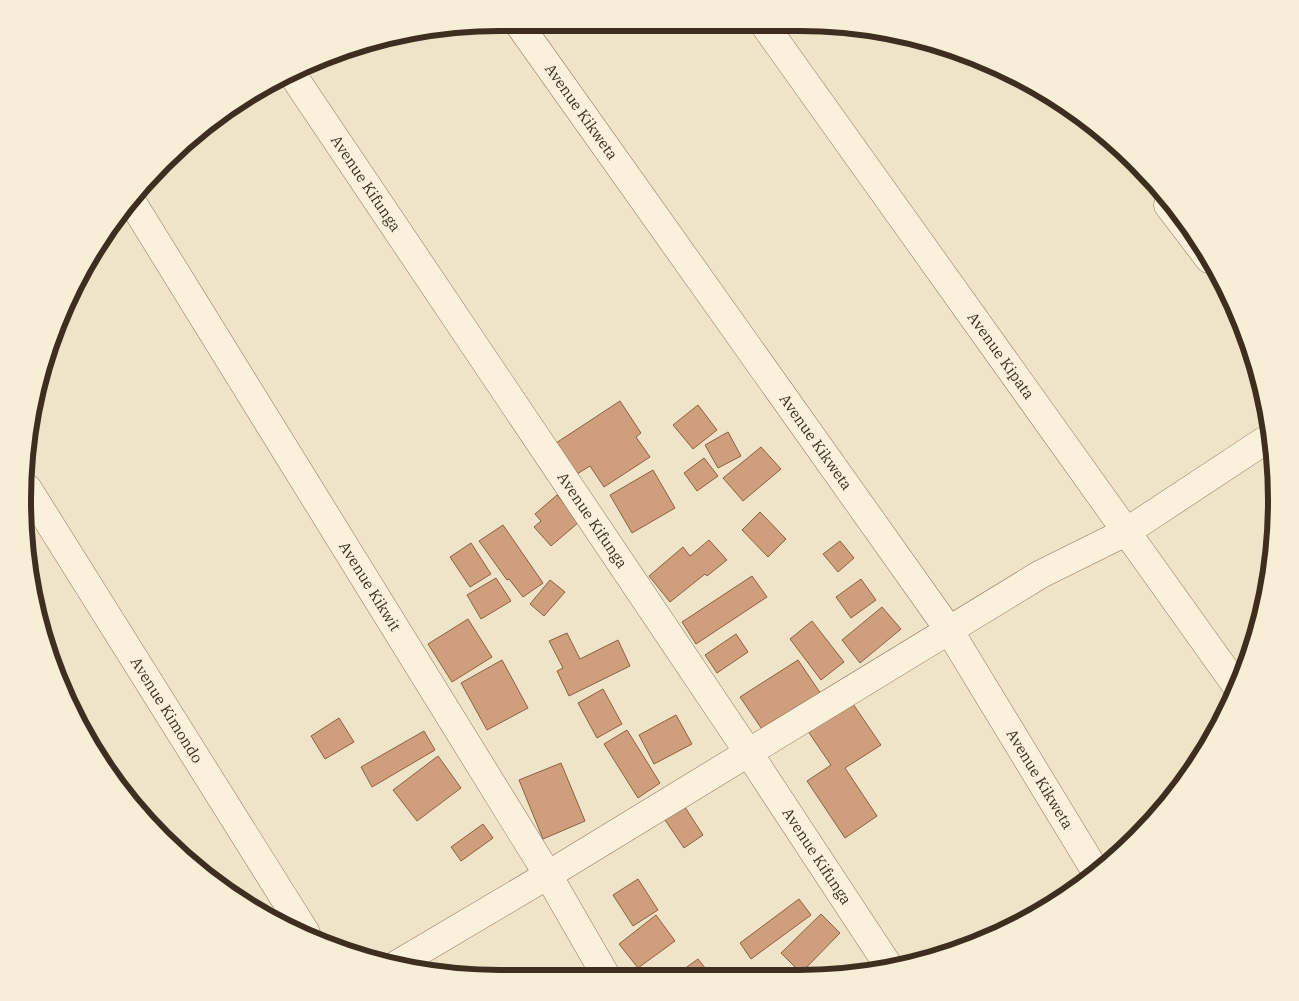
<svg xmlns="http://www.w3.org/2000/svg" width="1299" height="1001" viewBox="0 0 1299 1001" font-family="'IBM Plex Serif',serif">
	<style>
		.building { fill: #cf9f7d; stroke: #8d5f41 }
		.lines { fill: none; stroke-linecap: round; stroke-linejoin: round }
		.street-casing { stroke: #8d765c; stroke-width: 29 }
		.street { stroke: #faf1dc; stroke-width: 28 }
		.labels { text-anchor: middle; stroke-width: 5; stroke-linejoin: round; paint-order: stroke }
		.street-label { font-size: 15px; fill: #3d2e20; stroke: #f7eed8 }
		.rim { fill: none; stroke: #3d2e20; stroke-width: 6 }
	</style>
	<rect width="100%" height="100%" fill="#f0e4c8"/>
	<g class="building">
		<polygon points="620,401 641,433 636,437 650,457 604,487 590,466 577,474 556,443"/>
		<polygon points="698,405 717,430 693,449 673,425"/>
		<polygon points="728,432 741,456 718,468 705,445"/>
		<polygon points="761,447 781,469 743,501 723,478"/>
		<polygon points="704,458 718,476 697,491 684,473"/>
		<polygon points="653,470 675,508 632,533 610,495"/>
		<polygon points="557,495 579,522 551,546 534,527 541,521 535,514"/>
		<polygon points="760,512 786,539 768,557 742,530"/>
		<polygon points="503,525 543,583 523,597 509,579 507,580 479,541"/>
		<polygon points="709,540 727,560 707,576 705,574 670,602 649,576 683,547 690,556"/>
		<polygon points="840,541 854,558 838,572 823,554"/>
		<polygon points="471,543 491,574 470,587 450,557"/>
		<polygon points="752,576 767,597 696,644 682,622"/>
		<polygon points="496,578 511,601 481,619 467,595"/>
		<polygon points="861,579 876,600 851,618 836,597"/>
		<polygon points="550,580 565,592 544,616 530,604"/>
		<polygon points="882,607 901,629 860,663 842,640"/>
		<polygon points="468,619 492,657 452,682 428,644"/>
		<polygon points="812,621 844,662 821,680 790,639"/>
		<polygon points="567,633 580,659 618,640 630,666 569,696 557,671 563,668 549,641"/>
		<polygon points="736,634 748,652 717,673 705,655"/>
		<polygon points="502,660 528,708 487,730 461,683"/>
		<polygon points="798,660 825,700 768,738 740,697"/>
		<polygon points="603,689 622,724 597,738 578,703"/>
		<polygon points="849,698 881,745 845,768 877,816 845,838 807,781 831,765 805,727"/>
		<polygon points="676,715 692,744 654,764 639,735"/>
		<polygon points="339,718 354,742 325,759 311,736"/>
		<polygon points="627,730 660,783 638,798 604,744"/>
		<polygon points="424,731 435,750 372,787 361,767"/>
		<polygon points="438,756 461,788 417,821 393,790"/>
		<polygon points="561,763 585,821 543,839 519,780"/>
		<polygon points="681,801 703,835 684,848 661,814"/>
		<polygon points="483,824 493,838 461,861 451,847"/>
		<polygon points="638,879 658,910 633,926 613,895"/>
		<polygon points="799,899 811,915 751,959 740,943"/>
		<polygon points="821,914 840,933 801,973 781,953"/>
		<polygon points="656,915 675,941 638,968 619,944"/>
		<polygon points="698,959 710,974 677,974"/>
	</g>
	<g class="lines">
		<g class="street-casing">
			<g id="street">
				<path id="s1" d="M518,23L949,630L1096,872"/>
				<path id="s2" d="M763,23L1238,688"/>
				<path id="s3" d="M292,74L748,752L890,968"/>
				<path id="s4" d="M132,202L548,875L605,974"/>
				<polyline points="1168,205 1209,259"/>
				<path id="s5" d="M28,489L306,933"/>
				<polyline points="396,965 548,875 1041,574 1126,532 1270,437"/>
			</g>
		</g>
		<use href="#street" class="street"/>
	</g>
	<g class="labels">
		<g class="street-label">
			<text dy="5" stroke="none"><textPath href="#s1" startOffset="109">Avenue Kikweta</textPath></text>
			<text dy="5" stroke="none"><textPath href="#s3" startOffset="132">Avenue Kifunga</textPath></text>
			<text dy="5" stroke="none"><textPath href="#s2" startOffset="409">Avenue Kipata</textPath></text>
			<text dy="5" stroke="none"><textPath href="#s1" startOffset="514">Avenue Kikweta</textPath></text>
			<text dy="5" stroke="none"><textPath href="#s3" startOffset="538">Avenue Kifunga</textPath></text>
			<text dy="5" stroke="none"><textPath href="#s4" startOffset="452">Avenue Kikwit</textPath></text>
			<text dy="5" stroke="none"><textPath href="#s5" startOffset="261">Avenue Kimondo</textPath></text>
			<text dy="5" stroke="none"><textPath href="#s1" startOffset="919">Avenue Kikweta</textPath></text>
			<text dy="5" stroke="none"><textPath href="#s3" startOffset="942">Avenue Kifunga</textPath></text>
		</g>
	</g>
	<path d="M0 0H1299V1001H0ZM500 31H799A469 469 0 0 1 1268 500V501A469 469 0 0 1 799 970H500A469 469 0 0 1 31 501V500A469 469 0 0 1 500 31Z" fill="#f7eed8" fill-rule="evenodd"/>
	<path class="rim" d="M500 31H799A469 469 0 0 1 1268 500V501A469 469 0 0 1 799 970H500A469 469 0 0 1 31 501V500A469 469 0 0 1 500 31Z"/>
</svg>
